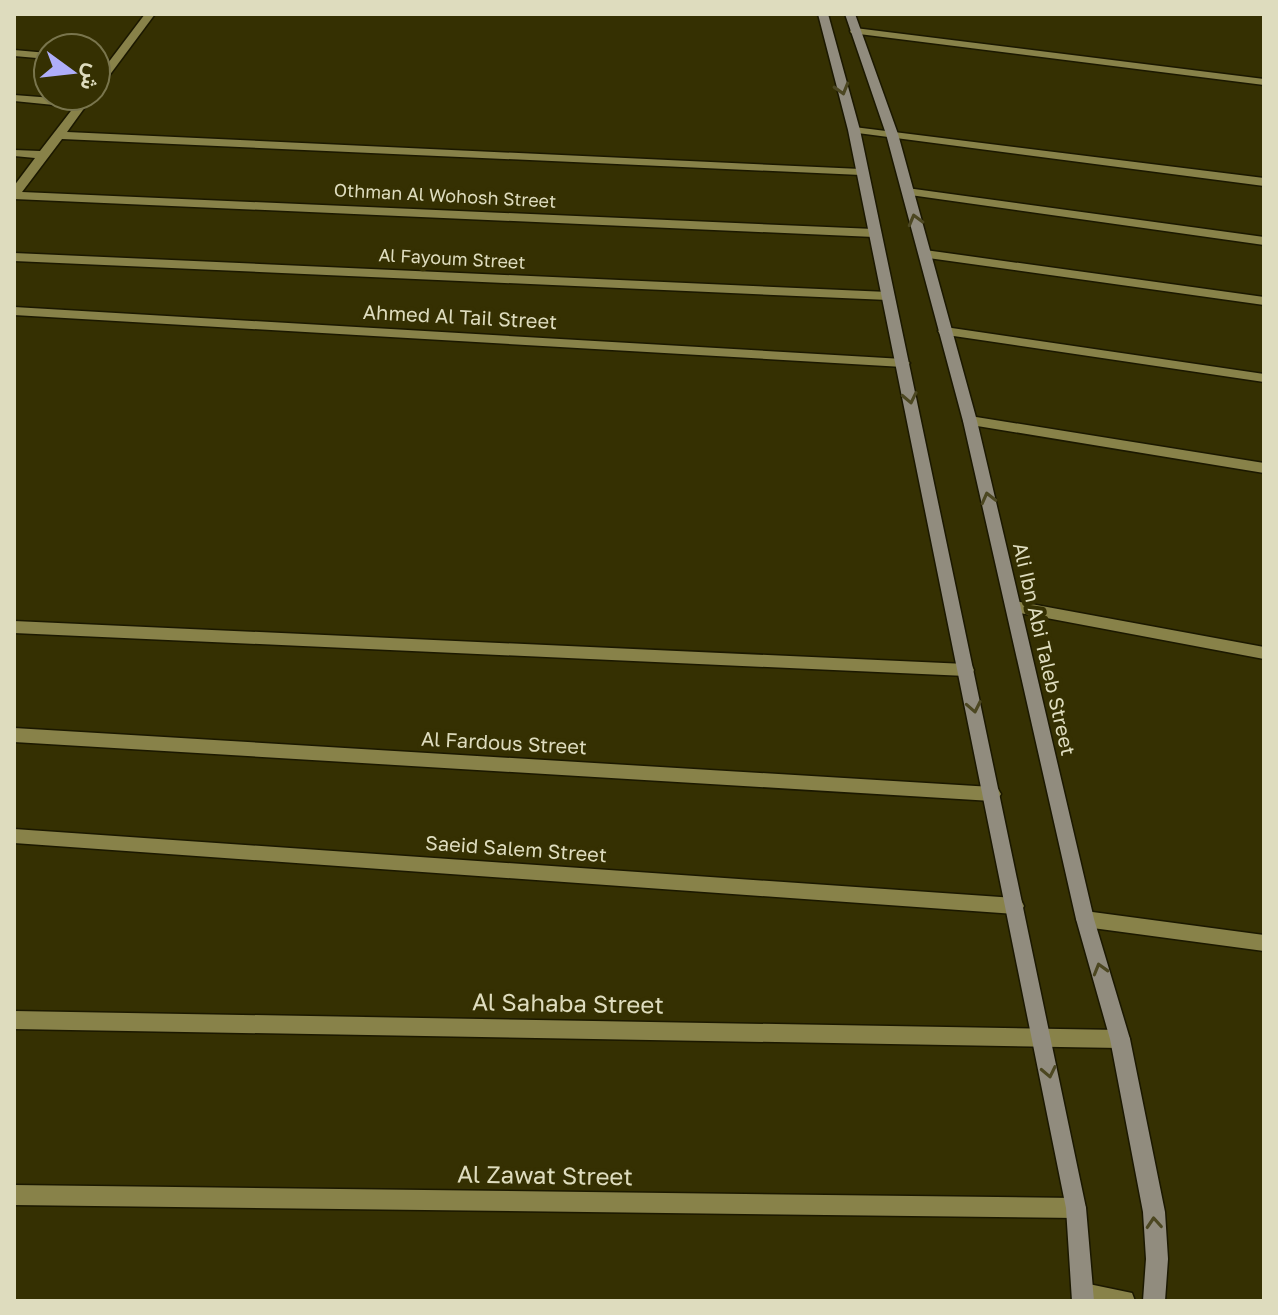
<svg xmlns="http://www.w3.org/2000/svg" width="1278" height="1315" viewBox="0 0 1278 1315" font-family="'Golos Text',Vazirmatn,sans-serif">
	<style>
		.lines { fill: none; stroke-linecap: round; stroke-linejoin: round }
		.lane-casing { stroke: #1b1800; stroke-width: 3 }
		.street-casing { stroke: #1b1800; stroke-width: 3 }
		.secondary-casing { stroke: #1b1800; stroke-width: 3 }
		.lane { fill: #888249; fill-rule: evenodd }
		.street { fill: #888249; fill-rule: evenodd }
		.secondary { fill: #918c7e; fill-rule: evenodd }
		.oneway { stroke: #4c4721 }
		.labels { text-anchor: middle; stroke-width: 8; stroke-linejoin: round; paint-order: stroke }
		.far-street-label { font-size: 18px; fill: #dedcbe; stroke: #353002 }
		.street-label { font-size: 20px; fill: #dedcbe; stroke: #353002 }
		.near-street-label { font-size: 24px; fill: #dedcbe; stroke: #353002 }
	</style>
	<rect width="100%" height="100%" fill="#353002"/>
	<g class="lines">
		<g class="lane-casing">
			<polygon id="lane" points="1085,911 1264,935 1264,951 1085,927 1079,925 1076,919 1079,913"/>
		</g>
		<g class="street-casing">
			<g id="street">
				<polygon points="145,14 155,14 100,88 96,89 96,79"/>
				<polygon points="855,28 1264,79 1264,85 851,33 850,31"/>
				<polygon points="14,50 48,53 48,59 14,56"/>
				<polygon points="14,95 79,100 82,96 93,96 67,132 861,169 867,172 861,175 62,139 22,192 874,229 880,233 874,237 14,199 14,186 35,158 14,156 14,150 40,151 74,107 14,101"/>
				<polygon points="854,127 1264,178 1264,186 850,132 850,128"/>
				<polygon points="907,188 1264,237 1264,245 903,194 903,190"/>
				<polygon points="925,250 1264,297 1264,305 921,257 921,251"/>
				<polygon points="14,253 888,292 894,296 888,300 14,261"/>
				<polygon points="14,307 903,359 910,363 903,367 14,315"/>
				<polygon points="945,327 1264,374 1264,382 940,334 938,331"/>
				<polygon points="970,416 1264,463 1264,473 965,424 963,421"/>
				<polygon points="1015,601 1264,647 1264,659 1010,611 1007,607 1010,603"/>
				<polygon points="14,621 966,664 972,666 974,670 972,674 966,676 14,633"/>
				<polygon points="14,728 992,787 998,789 1001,794 998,799 992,801 14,742"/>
				<polygon points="14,829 1015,898 1021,900 1024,906 1021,912 1015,914 14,843"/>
				<polygon points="14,1011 1120,1030 1127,1033 1130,1039 1127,1045 1120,1048 14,1029"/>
				<polygon points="14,1185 1076,1198 1083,1201 1086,1208 1083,1215 1076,1218 14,1205"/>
				<polygon points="1084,1283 1132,1293 1135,1301 1076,1301 1073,1294 1076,1286"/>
			</g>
		</g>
		<g class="secondary-casing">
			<g id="secondary">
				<polygon points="818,14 828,14 860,130 1086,1208 1094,1301 1072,1301 1066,1208 848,130"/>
				<polygon points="845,14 855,14 898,134 977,421 1094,919 1130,1039 1165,1212 1168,1259 1165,1301 1143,1301 1146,1259 1143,1212 1110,1039 1076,919 963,421 886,134"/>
			</g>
		</g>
		<use href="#lane" class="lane"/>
		<use href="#street" class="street"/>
		<use href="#secondary" class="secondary"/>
	</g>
	<defs><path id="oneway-chevron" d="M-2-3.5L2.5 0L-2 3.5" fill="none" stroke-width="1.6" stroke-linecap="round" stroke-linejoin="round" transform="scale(2)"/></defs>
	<g class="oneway">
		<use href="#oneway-chevron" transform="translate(842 89) rotate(74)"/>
		<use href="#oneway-chevron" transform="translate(915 220) rotate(-105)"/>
		<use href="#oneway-chevron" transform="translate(910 398) rotate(78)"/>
		<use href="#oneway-chevron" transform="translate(988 498) rotate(-104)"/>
		<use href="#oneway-chevron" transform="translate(974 707) rotate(79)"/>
		<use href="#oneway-chevron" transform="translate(1100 969) rotate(-106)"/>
		<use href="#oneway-chevron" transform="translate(1049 1072) rotate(78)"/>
		<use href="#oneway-chevron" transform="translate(1154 1223) rotate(-94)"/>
	</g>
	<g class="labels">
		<g class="far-street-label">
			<text transform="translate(445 196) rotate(3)" y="6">Othman Al Wohosh Street</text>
			<text transform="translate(452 259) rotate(3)" y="6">Al Fayoum Street</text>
		</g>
		<g class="street-label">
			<text transform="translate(460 317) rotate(3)" y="7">Ahmed Al Tail Street</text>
			<text transform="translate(1044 649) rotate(77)" y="7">Ali Ibn Abi Taleb Street</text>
			<text transform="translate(504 743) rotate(3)" y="7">Al Fardous Street</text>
			<text transform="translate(516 849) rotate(4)" y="7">Saeid Salem Street</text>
		</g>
		<g class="near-street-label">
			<text transform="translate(568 1004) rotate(1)" y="8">Al Sahaba Street</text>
			<text transform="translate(545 1176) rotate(1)" y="8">Al Zawat Street</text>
		</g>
	</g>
	<rect width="1278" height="1315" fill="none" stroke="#dedcbe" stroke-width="32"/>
	<g transform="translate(72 72) rotate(105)"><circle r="38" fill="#353002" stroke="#79754d" stroke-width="2"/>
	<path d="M0-6L14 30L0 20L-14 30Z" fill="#afaefa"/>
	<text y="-12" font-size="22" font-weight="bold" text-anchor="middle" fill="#dedcbe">ش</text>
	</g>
</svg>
